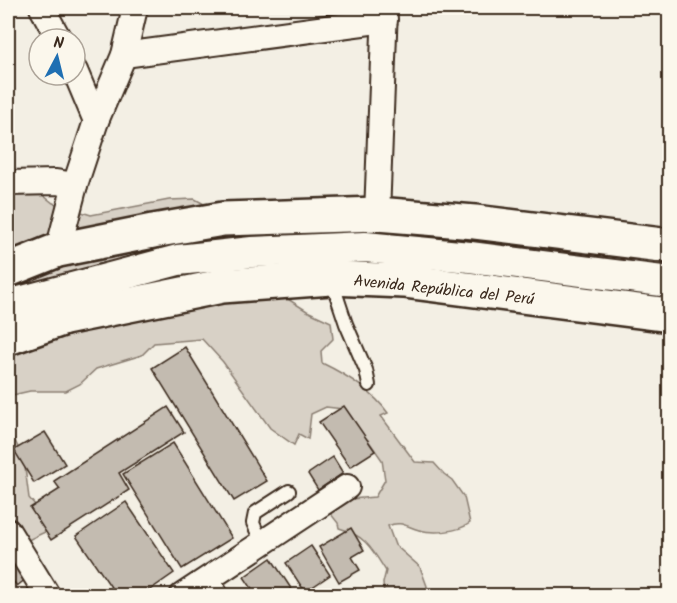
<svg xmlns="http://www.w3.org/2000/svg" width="677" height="603" viewBox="0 0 677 603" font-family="Kalam,sans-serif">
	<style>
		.green { fill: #d8d1c6; stroke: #8a7e72; stroke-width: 1.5 }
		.building { fill: #c3bbb0; stroke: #3b2a1e; stroke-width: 1.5 }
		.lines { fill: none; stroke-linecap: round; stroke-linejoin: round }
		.service-casing { stroke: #3b2a1e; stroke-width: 16 }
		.minor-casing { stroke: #3b2a1e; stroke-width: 28 }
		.tertiary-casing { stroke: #3b2a1e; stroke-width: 34 }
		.trunk-casing { stroke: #3b2a1e; stroke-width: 38 }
		.service { stroke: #fbf7ec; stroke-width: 12 }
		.minor { stroke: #fbf7ec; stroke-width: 24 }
		.tertiary { stroke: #fbf7ec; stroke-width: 30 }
		.trunk { stroke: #fbf7ec; stroke-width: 33 }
		.labels { text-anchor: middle; stroke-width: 4.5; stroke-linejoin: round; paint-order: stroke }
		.street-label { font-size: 16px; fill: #3b2a1e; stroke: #fbf7ec }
	</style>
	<rect width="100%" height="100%" fill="#f3efe4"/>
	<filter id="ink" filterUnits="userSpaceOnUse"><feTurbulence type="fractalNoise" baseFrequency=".0167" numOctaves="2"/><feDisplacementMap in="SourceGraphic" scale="12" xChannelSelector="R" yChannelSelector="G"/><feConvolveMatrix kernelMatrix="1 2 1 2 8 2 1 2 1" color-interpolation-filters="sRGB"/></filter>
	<g filter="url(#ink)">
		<g class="green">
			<path d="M31,186L53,203L91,215L169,200L195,199L226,216L225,234L207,250L166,268L182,283L283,296L307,311L331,322L333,339L321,351L322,363C347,375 372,391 388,413L381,416L415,462L434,463L444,474L452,480L464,497L470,523C458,532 434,534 419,530C407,527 401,520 388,526L395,545L420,567L427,586L426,595H384L383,583L386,571C372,549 365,535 339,528L338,523L330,513L336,503L350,499L375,497L385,480L382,460L368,440L353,428L343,409L326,407L311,414L308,439L299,434L294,445L270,428L223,362L202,339L154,343L142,355L96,369L80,384L66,391H30L8,396V189Z"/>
			<polygon points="8,426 24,460 29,498 42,513 47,531 30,539 25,546 8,536"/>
		</g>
		<g class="building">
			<polygon points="185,347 267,481 234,501 152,368"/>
			<polygon points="344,406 375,451 350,467 319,422"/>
			<polygon points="168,407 184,432 119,473 129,490 51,540 30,508 60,489 54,481"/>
			<polygon points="45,432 65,464 34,483 14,450"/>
			<polygon points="173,443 232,538 182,569 123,474"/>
			<polygon points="333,457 343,473 318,490 308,474"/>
			<polygon points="126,502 174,573 141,596 117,596 76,536"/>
			<polygon points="351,528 364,550 352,557 360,570 339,582 319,547"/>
			<polygon points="311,546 330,575 305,592 286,563"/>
			<polygon points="271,558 296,596 257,596 244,577"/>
			<polygon points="14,565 26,579 17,586 8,575 8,570"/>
		</g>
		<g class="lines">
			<g class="service-casing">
				<g id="service">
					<polyline points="331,279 346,324 366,370 369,385"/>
					<polyline points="262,543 253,523 255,513 289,491"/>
					<polyline points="212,576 223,596"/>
				</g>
			</g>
			<g class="minor-casing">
				<g id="minor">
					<polyline points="42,8 59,39"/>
					<polyline points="124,55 385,20"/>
					<polyline points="75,71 96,121"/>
					<polyline points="8,183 56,182 75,185"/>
					<polyline points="377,214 385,8"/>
					<polyline points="58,250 75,185 96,121 124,55 135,8"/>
					<polyline points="8,531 48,596"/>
					<polyline points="182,596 347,487"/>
				</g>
			</g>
			<g class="tertiary-casing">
				<polyline id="tertiary" points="8,305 178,260 252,252 365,247 470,257 670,282"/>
			</g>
			<g class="trunk-casing">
				<g id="trunk">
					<polyline points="8,270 58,250 153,231 223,219 377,214 475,222 670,246"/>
					<polyline points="8,338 65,318 222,286 331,278 404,281 670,315"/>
				</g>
			</g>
			<use href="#service" class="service"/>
			<use href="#minor" class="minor"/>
			<use href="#tertiary" class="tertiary"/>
			<use href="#trunk" class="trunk"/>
		</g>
	</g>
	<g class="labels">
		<g class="street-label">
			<text transform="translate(444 289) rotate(6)" y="6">Avenida República del Perú</text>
		</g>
	</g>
	<rect width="677" height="603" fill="none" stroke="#fbf7ec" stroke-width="30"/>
	<rect x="15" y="15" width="647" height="573" fill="none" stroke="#3b2a1e" stroke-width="2" filter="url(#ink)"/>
	<g transform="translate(57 57) rotate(7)"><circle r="28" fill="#fbf7ec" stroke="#aea59a" stroke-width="1.5"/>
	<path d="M0-4.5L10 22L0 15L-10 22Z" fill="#1f6fb2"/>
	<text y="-9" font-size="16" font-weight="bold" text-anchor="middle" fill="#3b2a1e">N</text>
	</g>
</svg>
